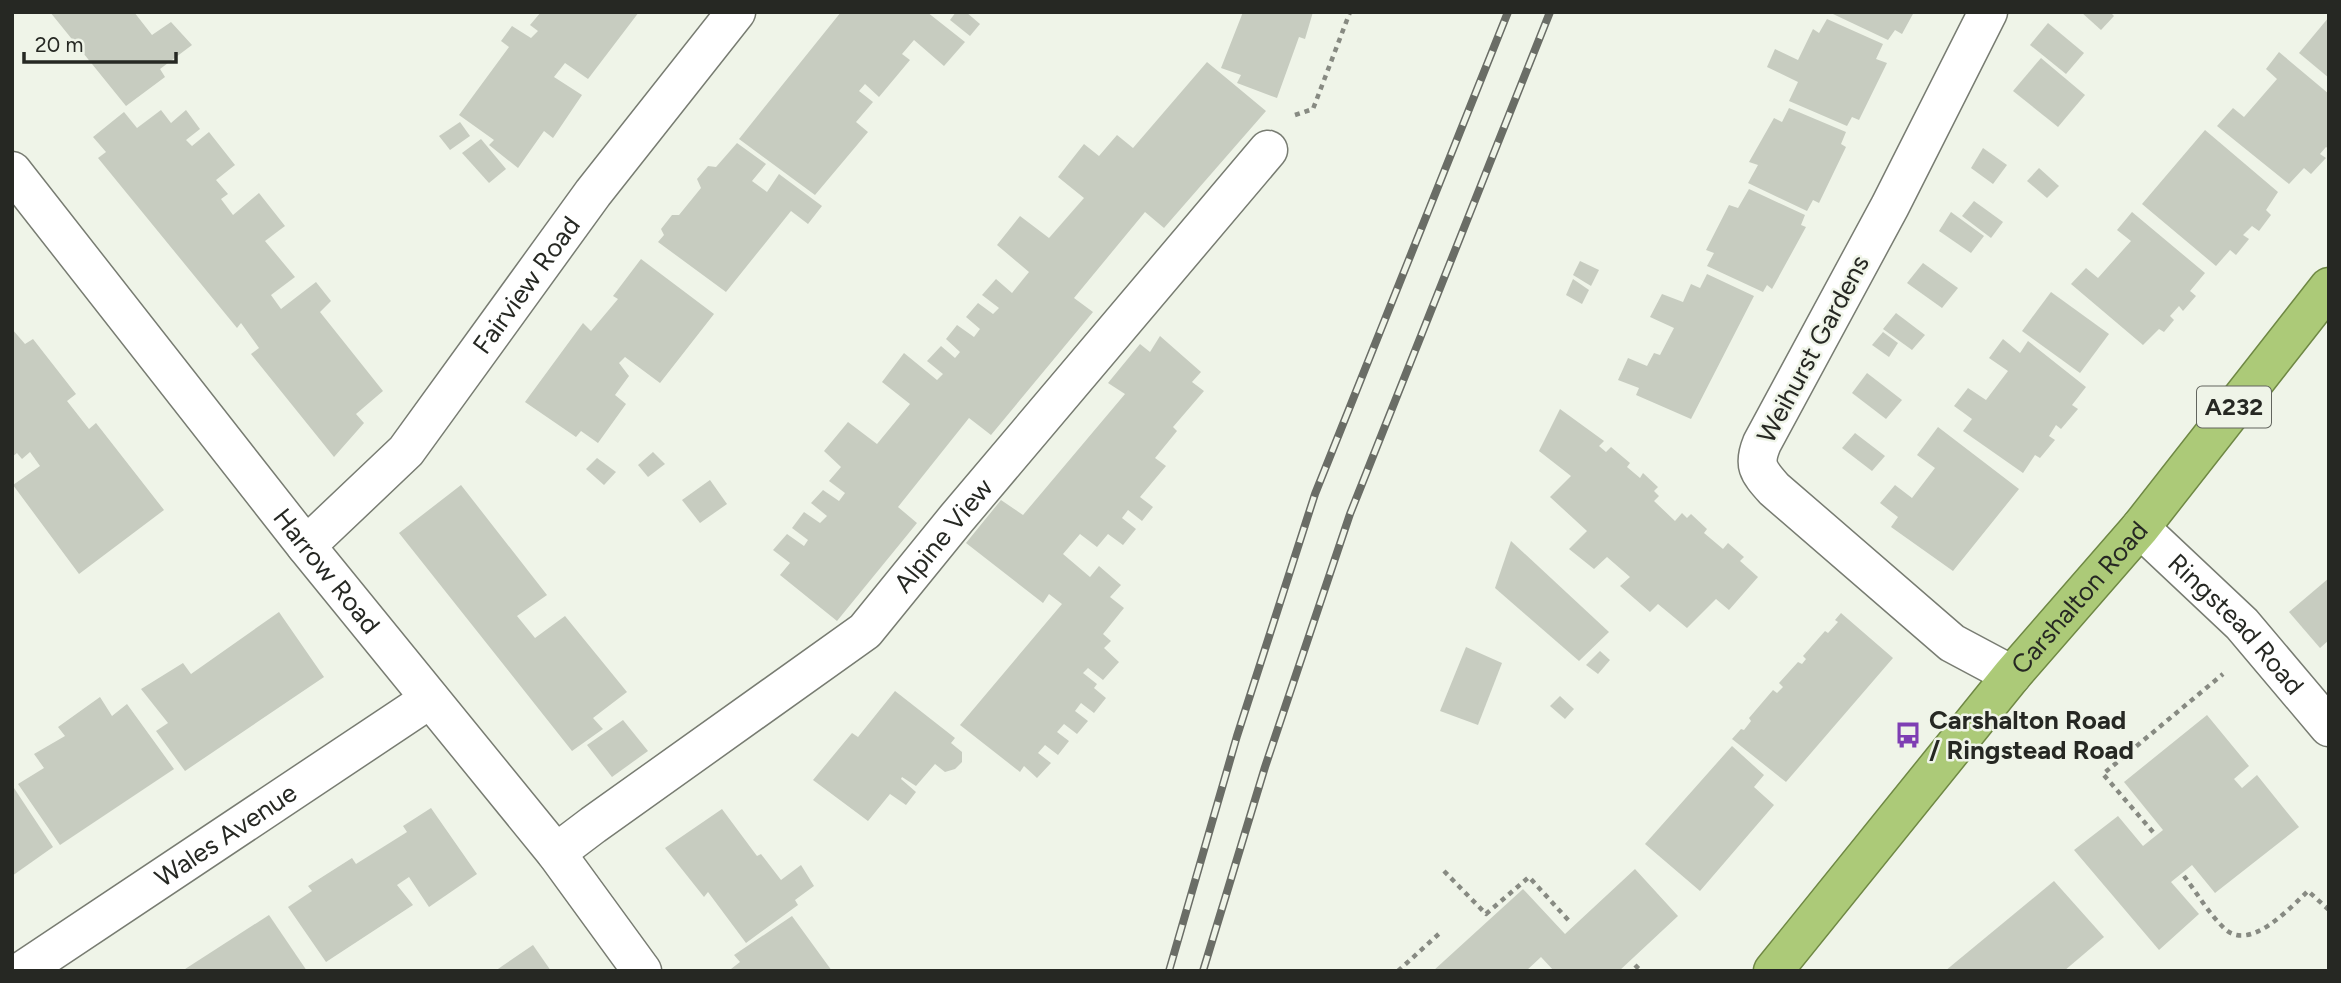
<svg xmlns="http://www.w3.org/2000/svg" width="2341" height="983" viewBox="0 0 2341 983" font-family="Figtree,sans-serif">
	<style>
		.building { fill: #c7ccc0 }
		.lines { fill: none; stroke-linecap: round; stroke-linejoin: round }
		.minor-casing { stroke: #787c72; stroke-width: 41 }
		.tertiary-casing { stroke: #787c72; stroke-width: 41 }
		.trunk-casing { stroke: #6f8844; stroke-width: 41 }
		.path { stroke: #878a82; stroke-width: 4.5; stroke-dasharray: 5 5; stroke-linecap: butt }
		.minor { stroke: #fff; stroke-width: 38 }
		.tertiary { stroke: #fff; stroke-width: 38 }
		.trunk { stroke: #acca78; stroke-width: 38 }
		.rail-casing { stroke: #6a6d66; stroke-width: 8 }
		.rail { stroke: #eff4e8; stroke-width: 5; stroke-dasharray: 16; stroke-linecap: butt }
		.labels { text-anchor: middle; stroke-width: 5; stroke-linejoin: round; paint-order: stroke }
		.shield { fill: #eff4e8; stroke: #62655e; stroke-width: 2 }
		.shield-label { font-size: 24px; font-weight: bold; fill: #262823 }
		.street-label { font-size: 26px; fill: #262823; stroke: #eff4e8 }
		.poi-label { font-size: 26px; font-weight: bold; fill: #262823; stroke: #eff4e8; text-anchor: start }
	</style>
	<rect width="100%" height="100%" fill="#eff4e8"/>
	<g class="building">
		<polygon points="50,12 134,12 152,35 171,22 192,45 160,69 165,77 126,106"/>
		<polygon points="541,12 639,12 588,79 565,63 554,77 582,95 553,138 544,131 518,168 489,145 494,140 459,115 509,47 501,41 512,26 531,38 538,31 530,25"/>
		<polygon points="841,12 927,12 965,42 944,66 914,40 902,54 910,60 879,97 865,84 859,91 873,102 856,122 868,132 815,195 739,139"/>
		<polygon points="956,12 966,12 980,24 970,36 950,20"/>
		<polygon points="1243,12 1313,12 1305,39 1299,37 1277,98 1237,83 1241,75 1221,68"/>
		<polygon points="1834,12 1914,12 1902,34 1895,30 1888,40 1833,14"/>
		<polygon points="2081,12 2110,12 2114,16 2101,30"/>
		<polygon points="2329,17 2329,78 2299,53"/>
		<polygon points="1827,19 1883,44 1876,59 1887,63 1859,120 1852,117 1847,126 1789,101 1798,82 1767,67 1775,49 1798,60 1813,29 1819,33"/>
		<polygon points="2048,23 2084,53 2066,74 2030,45"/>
		<polygon points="2279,52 2329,94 2329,149 2326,147 2320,154 2326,158 2311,174 2304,168 2289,184 2217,126 2233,108 2244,117 2277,79 2266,69"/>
		<polygon points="2041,58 2085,95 2058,127 2013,91"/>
		<polygon points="1207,62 1266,111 1164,228 1145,212 1074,298 1093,312 991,435 969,418 898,507 917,523 837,621 780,575 790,563 773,550 787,534 804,546 808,540 792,528 804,512 820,523 827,516 811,503 823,490 839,501 845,493 829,481 841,467 824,451 848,422 877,444 910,404 882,382 904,353 937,380 943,374 927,361 941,346 955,358 960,352 946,339 957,325 974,337 980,329 966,317 978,303 993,314 999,308 982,295 996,279 1012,293 1029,272 997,245 1020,216 1049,238 1084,198 1058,177 1084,144 1099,156 1117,135 1133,148"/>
		<polygon points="1789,108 1846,132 1841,144 1846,147 1819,203 1813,200 1807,211 1748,183 1758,165 1749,162 1774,118 1782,122"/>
		<polygon points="161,110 171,123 186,110 200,129 186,140 192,146 209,132 235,165 216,180 228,194 221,199 233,215 259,193 285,226 265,241 295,277 271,295 281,309 316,282 331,301 320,312 383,391 356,414 364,423 334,457 251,354 259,348 241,323 237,328 98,158 106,152 93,137 124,112 137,128"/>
		<polygon points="460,122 470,136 450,150 439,136"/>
		<polygon points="2205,130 2278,192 2266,210 2271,215 2259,231 2252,226 2243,235 2249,239 2236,255 2230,250 2216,266 2142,204"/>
		<polygon points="481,139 506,169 489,183 462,153"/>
		<polygon points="737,143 766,164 752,181 767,192 779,174 822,206 808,224 791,211 726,292 658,242 664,235 661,229 672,215 679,215 701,188 697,179 708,166 716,167"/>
		<polygon points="1983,148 2007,165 1993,184 1971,168"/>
		<polygon points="2039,168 2059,186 2047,198 2027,181"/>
		<polygon points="1749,189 1805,215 1801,225 1806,227 1772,289 1767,285 1763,292 1707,266 1714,253 1706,250 1729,205 1738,208"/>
		<polygon points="1974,201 2003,222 1991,238 1962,216"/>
		<polygon points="1951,212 1984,236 1971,253 1939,231"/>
		<polygon points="2132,212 2205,273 2190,291 2196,296 2183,311 2179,306 2170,316 2174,320 2164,332 2159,329 2143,345 2071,284 2086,268 2098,278 2131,241 2117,230"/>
		<polygon points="641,259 714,314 660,383 625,357 619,363 629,376 615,395 626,404 598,443 581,431 576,437 525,402 583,323 591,331 618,299 613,296"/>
		<polygon points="1580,261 1599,270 1591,286 1573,275"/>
		<polygon points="1923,263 1958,288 1942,308 1907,283"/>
		<polygon points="1707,274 1754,296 1691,419 1636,395 1639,388 1618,380 1628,358 1647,366 1654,353 1660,355 1674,328 1650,317 1662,294 1683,302 1691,284 1700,288"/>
		<polygon points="1573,279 1589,290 1582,304 1566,295"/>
		<polygon points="2051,292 2109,334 2080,373 2022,331"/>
		<polygon points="1896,313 1925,335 1912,350 1883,329"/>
		<polygon points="12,329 25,344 33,339 76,394 67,401 89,429 96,423 164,510 79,574 13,485 40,466 30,452 22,459 17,453 12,457"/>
		<polygon points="1883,332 1898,343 1889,357 1872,345"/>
		<polygon points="1160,336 1201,372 1192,382 1204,391 1173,427 1177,431 1155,458 1166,466 1140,497 1153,507 1142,521 1128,510 1122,518 1136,529 1123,545 1108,534 1097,547 1080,534 1063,554 1090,577 1099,566 1121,585 1110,597 1124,608 1103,634 1111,641 1104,648 1119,662 1103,680 1088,668 1083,673 1097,684 1094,688 1106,698 1094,713 1081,703 1075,711 1088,721 1077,734 1064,724 1057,732 1069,741 1058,755 1045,745 1038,753 1051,763 1037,778 1024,766 1020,772 960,725 1062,604 1049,594 1043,603 966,543 1001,500 1023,515 1125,394 1108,383 1140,344 1150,352"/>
		<polygon points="2003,339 2020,353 2028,341 2086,387 2072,405 2078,409 2061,429 2056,425 2049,436 2055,440 2040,458 2035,455 2023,473 1963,431 1972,419 1954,406 1968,388 1986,400 2008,371 1989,358"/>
		<polygon points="1867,373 1902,400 1886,419 1852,393"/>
		<polygon points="1560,409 1604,441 1599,446 1606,452 1611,447 1630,463 1627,467 1640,478 1643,473 1658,487 1654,491 1659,496 1654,501 1675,521 1682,513 1687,518 1691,514 1707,529 1704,533 1723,549 1728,543 1744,557 1740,561 1758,577 1729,610 1716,599 1687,628 1658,604 1650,612 1620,586 1630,577 1607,557 1594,569 1569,549 1587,531 1550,497 1571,476 1539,451"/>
		<polygon points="1938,427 2019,489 1953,571 1891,527 1898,517 1880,503 1895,485 1912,498 1935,468 1917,455"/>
		<polygon points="1855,433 1885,456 1872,471 1842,448"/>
		<polygon points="653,452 665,464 648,477 638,465"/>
		<polygon points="597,458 616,472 604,485 586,469"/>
		<polygon points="710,480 727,504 700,523 682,500"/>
		<polygon points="461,485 547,595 517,616 535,638 565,616 627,692 593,718 603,729 572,751 399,533"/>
		<polygon points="1511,541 1609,632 1579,661 1495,588"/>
		<polygon points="2329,578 2329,640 2320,648 2289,612"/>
		<polygon points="279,612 324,677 185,771 156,731 168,723 141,689 183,663 191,674"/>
		<polygon points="1841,613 1893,658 1786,782 1732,739 1741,729 1744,730 1751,721 1749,718 1773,690 1777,693 1783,687 1779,683 1798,662 1802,664 1806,659 1803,656 1825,631 1828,633 1838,622 1835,620"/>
		<polygon points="1466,647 1502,663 1478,725 1440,711"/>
		<polygon points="1600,651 1610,660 1598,674 1586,665"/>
		<polygon points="895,691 955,738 951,743 962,752 962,762 955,769 945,772 935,764 916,786 902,777 901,779 916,792 906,805 890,794 868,821 813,780 852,733 858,737"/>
		<polygon points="1560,696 1574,709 1565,719 1550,706"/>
		<polygon points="100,697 112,716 127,704 174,769 60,845 18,784 44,768 34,754 65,736 58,727"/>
		<polygon points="2207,715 2249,766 2234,779 2242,788 2257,775 2299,827 2215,893 2192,865 2171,882 2199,914 2159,950 2074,850 2118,816 2143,846 2163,830 2124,782"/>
		<polygon points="623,720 648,751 612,777 587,745"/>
		<polygon points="1732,746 1764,775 1754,787 1774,805 1700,891 1645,844"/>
		<polygon points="12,785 53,847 12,876"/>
		<polygon points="431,808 477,874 429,907 409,877 397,885 413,905 326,962 288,907 312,891 308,886 352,858 356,864 407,832 403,826"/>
		<polygon points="722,809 757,856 761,854 781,880 801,865 814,886 795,900 798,905 746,943 708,892 704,897 665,848"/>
		<polygon points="1635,869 1678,916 1619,971 1554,971 1541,957 1526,971 1433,971 1523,889 1565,934"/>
		<polygon points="2054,881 2104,937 2064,971 1945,971"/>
		<polygon points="269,915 307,971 182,971"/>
		<polygon points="792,916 832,971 732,971 731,969 740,962 734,955"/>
		<polygon points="533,945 551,971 495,971"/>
	</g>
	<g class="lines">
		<g class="minor-casing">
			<g id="minor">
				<path d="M1988,12L1890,206L1762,443C1753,465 1758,471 1774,489L1952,643L2012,675"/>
				<path id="s1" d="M12,171L306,546L556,853L642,971"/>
				<path id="s2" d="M306,546L406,451L593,193L736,12"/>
				<path id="s3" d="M556,853L593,825L865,631L956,519L1268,150"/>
				<path id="s4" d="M22,971L430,699"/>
			</g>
		</g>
		<g class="tertiary-casing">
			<g id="tertiary">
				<path id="s5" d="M2140,528L2242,624L2329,727"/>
			</g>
		</g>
		<g class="trunk-casing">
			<g id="trunk">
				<path id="s6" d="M1773,971L2012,675L2140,528L2329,287"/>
			</g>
		</g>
		<g class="path">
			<polyline points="1295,115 1313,109 1350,12"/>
			<polyline points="2153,832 2103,774 2223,674"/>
			<polyline points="1444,871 1486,914 1529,877 1570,922"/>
			<path d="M2184,876C2197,893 2209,914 2225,929C2250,952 2290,908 2308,891L2329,910"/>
			<polyline points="1635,965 1641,971"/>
			<polyline points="1398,971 1442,931"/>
		</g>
		<use href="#minor" class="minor"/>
		<use href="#tertiary" class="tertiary"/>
		<use href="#trunk" class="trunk"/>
		<g class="rail-casing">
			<g id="rail">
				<polyline points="1169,971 1237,736 1315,494 1508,12"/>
				<polyline points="1203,971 1265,767 1350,514 1550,12"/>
			</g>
		</g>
		<use href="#rail" class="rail"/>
	</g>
	<defs>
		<g id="bus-bare" transform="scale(2.1)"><path d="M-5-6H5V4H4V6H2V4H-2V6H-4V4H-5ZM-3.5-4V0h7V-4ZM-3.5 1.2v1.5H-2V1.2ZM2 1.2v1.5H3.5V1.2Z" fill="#7e3eb3" stroke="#eff4e8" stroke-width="2.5" paint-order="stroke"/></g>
	</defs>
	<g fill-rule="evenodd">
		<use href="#bus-bare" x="1908" y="735"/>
	</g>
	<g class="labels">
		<rect class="shield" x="2197" y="386.5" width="74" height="41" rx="5"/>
		<g class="shield-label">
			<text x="2234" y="415">A232</text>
		</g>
		<g class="street-label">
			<text dy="9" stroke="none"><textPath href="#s2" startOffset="343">Fairview Road</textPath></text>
			<text transform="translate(1813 349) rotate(-62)" y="9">Weihurst Gardens</text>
			<text dy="9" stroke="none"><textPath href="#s3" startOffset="504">Alpine View</textPath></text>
			<text dy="9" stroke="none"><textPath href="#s1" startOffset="509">Harrow Road</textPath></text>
			<text dy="9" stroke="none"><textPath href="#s6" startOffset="483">Carshalton Road</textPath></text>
			<text dy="9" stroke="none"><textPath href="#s5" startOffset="136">Ringstead Road</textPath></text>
			<text dy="9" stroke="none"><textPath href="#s4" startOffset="245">Wales Avenue</textPath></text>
		</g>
		<g class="poi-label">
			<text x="1929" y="729">Carshalton Road<tspan x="1929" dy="30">/ Ringstead Road</tspan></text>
		</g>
	</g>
	<rect width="2341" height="983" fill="none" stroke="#262823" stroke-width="28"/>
	<path d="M24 52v10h152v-10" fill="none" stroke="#262823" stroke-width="3.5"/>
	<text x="35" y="52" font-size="21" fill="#262823" stroke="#eff4e8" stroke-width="5" paint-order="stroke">20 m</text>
</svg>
